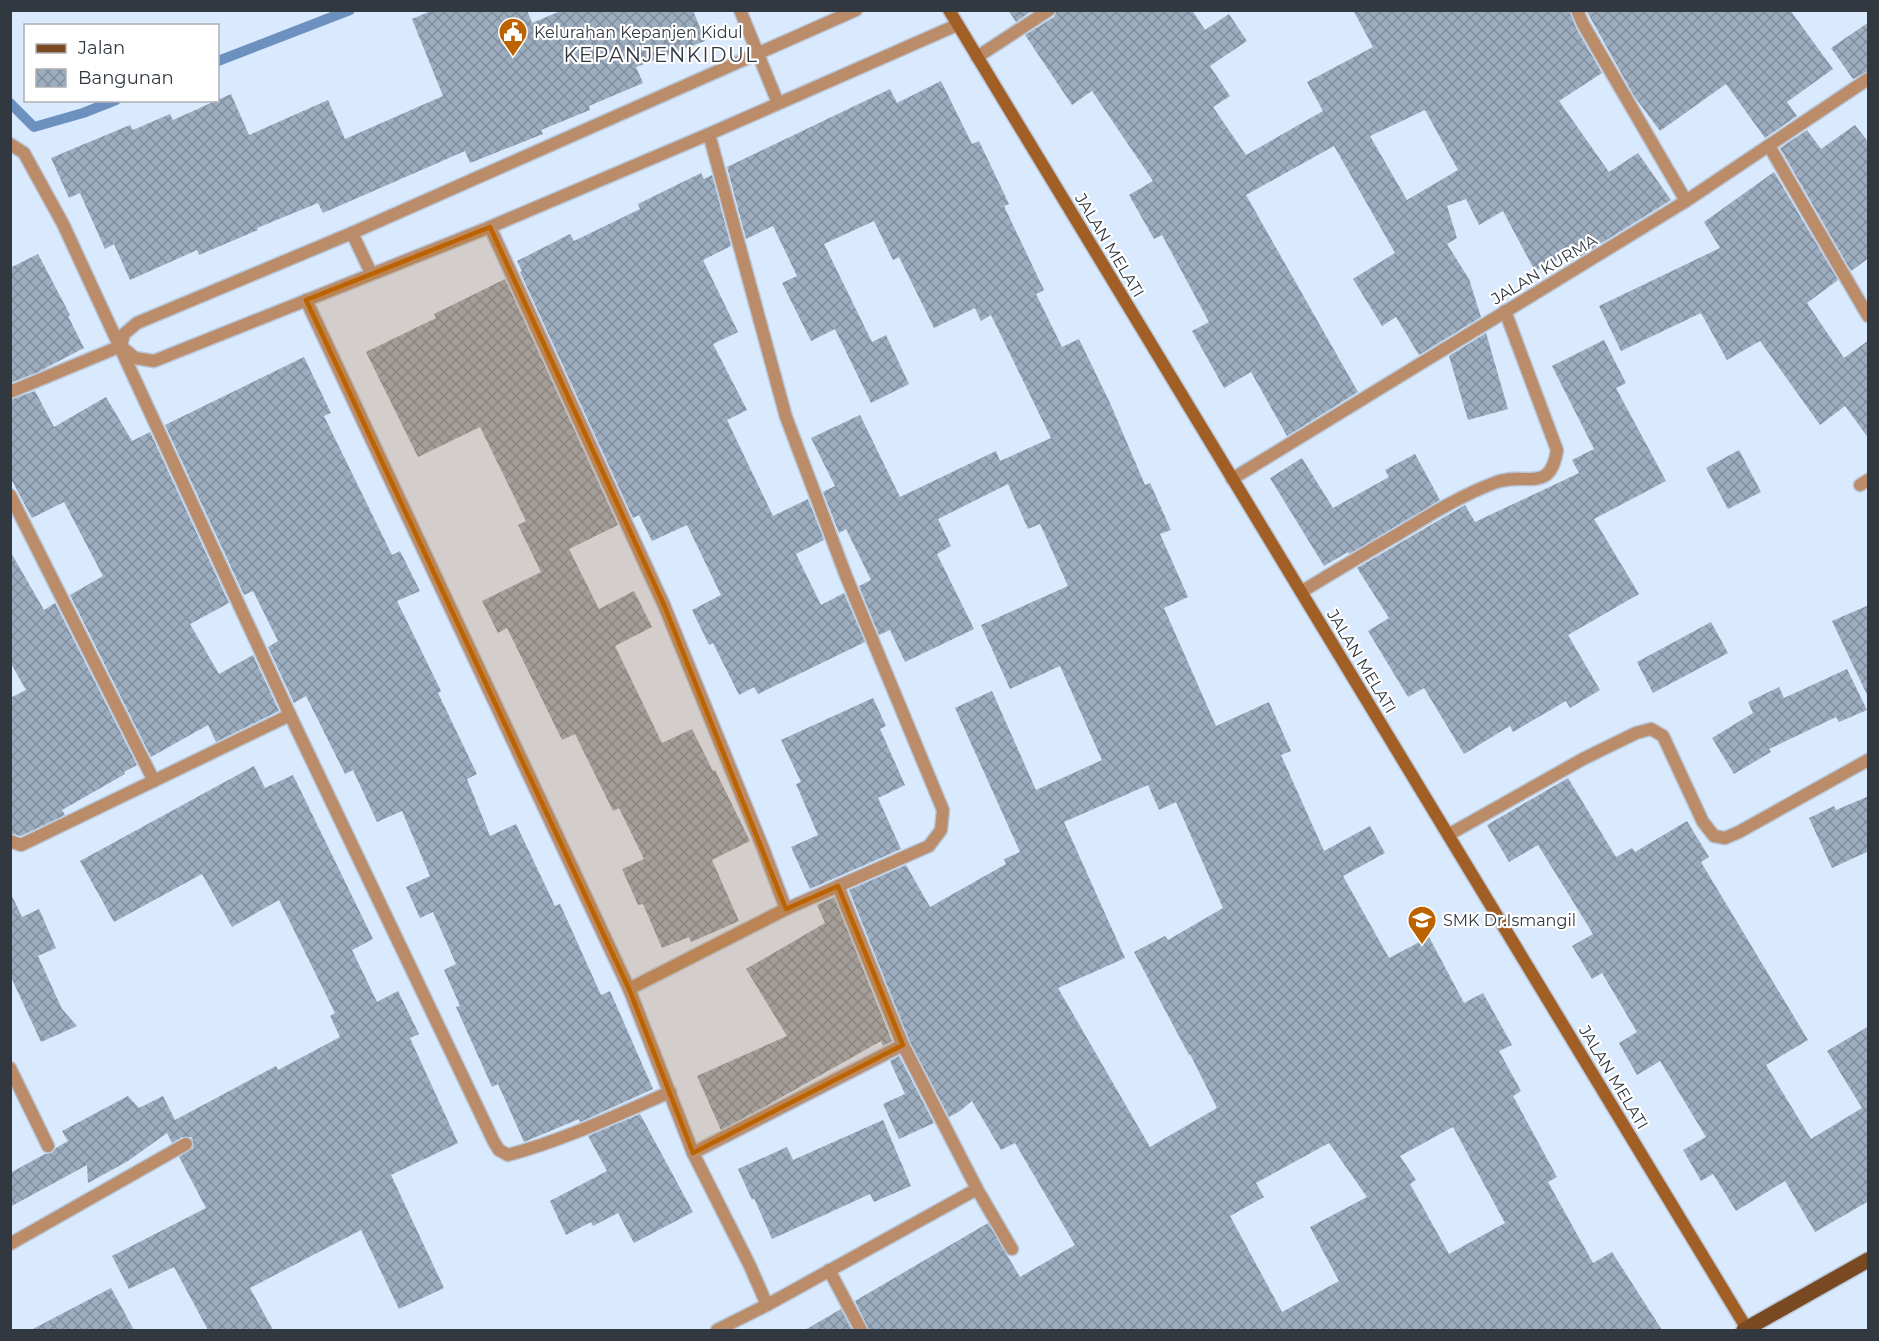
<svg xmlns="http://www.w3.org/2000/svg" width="1879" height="1341" viewBox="0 0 1879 1341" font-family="Montserrat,sans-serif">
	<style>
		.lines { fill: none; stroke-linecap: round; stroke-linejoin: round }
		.stream { stroke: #6c91bf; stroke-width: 10 }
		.building { fill: url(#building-cross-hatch); fill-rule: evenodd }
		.minor-casing { stroke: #b8c6d8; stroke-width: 15 }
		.secondary-casing { stroke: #b8c6d8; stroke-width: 15 }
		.primary-casing { stroke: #b8c6d8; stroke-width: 18 }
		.minor { stroke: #bb8c6a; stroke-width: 12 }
		.secondary { stroke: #a15e25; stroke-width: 12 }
		.primary { stroke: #794922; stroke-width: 15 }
		.marked { fill: #bc6300; fill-opacity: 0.2; stroke: #bc6300; stroke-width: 4.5; stroke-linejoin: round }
		.labels { text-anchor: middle; stroke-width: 4.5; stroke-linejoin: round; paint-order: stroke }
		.poi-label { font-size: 16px; fill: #323840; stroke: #fff; text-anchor: start }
		.street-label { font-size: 16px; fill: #323840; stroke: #fff }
		.quarter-label { font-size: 20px; letter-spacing: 1.5px; fill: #323840; stroke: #fff }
	</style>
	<defs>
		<pattern id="building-cross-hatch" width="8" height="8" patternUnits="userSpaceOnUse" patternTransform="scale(1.5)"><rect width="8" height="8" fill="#9dadc0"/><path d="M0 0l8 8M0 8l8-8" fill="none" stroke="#818e9d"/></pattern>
	</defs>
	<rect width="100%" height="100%" fill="#d9e9fe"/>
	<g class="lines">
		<g class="stream">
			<polyline points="218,61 350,10"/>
			<polyline points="10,103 34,127 83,113 116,100"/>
		</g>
	</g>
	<g class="building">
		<polygon points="433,10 527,10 532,23 563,10 693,10 705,41 636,67 643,83 589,106 590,110 541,130 543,134 470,163 465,151 323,213 318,203 257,228 258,230 199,255 197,250 130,280 114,244 105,249 80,193 69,198 51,158 130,125 133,130 170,114 173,120 231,94 249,135 328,100 345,139 443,96 412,19"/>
		<polygon points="1008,10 1033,10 1016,22"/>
		<path d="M1057,10H1192L1205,30L1229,14L1247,41L1210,66L1230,96L1213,107L1246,155L1323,111L1307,82L1373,47L1353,10H1569L1576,28L1602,73L1559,101L1609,172L1638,153L1671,200L1576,259L1573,252L1535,271L1503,211L1479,225L1466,199L1447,206L1457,238L1447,244L1469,279L1481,317L1419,355L1396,317L1382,326L1353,279L1395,253L1334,146L1246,195L1358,392L1287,436L1251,372L1224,388L1192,331L1209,322L1162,235L1154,239L1129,195L1153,181L1092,91L1072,105L1025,35L1054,17ZM1425,110L1458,170L1407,200L1370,136Z"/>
		<polygon points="1586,10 1790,10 1833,69 1787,102 1797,116 1765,138 1726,84 1660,131 1634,96"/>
		<polygon points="1869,22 1869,71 1853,79 1831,48"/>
		<path d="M941,81L972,144L979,141L1009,204L1004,206L1044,290L1036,294L1062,347L1079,339L1110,403L1145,485L1150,483L1171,530L1160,534L1188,597L1164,608L1216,726L1269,702L1291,751L1281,755L1324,851L1370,826L1385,853L1343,876L1389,958L1429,937L1464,1003L1483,993L1512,1045L1499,1051L1521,1091L1513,1096L1557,1177L1548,1182L1593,1263L1612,1252L1662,1330H869L855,1301L988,1223L1020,1277L1075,1245L1015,1143L1001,1150L972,1101L960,1111L949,1117L910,1042L849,890L906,865L930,907L1006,864L1004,859L1020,852L955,708L992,691L1036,790L1102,760L1060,666L1010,689L981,625L1068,586L1040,524L1028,529L1008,484L938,519L951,546L937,554L974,629L905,662L890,630L879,635L859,586L871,580L846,529L839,533L823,492L835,486L811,438L860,415L900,497L996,451L1000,461L1051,438L991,315L981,321L975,308L934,328L899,257L893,260L874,221L824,244L872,342L886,335L909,384L871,403L835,329L811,341L782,283L797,276L773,226L746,239L727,167L890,89L897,103ZM1148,785L1159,810L1176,802L1223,908L1168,940L1165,936L1134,952L1189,1055L1190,1054L1217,1108L1150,1147L1058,988L1125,958L1064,822ZM1453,1127L1505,1223L1449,1254L1410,1184L1416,1180L1400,1156ZM1329,1143L1367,1197L1310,1227L1339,1281L1282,1312L1230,1216L1264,1197L1256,1183Z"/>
		<polygon points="1855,125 1869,143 1869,258 1851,271 1780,148 1807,130 1821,149"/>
		<polygon points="1774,172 1838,280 1807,303 1844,358 1869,340 1869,439 1845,406 1820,425 1760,341 1727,360 1701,313 1621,351 1599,306 1720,248 1704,222"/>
		<polygon points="701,173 704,179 712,175 731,246 703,260 738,332 713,344 747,410 727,420 773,516 808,499 824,540 796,554 821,605 844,593 865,642 758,694 754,687 739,695 713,643 709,645 692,610 721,595 687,525 652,541 639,515 633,518 520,272 522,271 517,261 570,234 574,241 640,209 638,204"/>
		<polygon points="38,254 70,315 68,316 84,348 38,372 10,383 10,268"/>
		<polygon points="505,279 618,525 569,549 599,609 634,591 652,627 615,646 662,743 692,729 713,771 715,770 750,841 712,860 739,921 691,942 689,937 662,948 643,904 638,905 622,869 644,859 619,808 613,811 575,734 562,740 507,628 498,633 482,601 541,572 518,525 526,521 480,427 418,457 366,352 436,318 434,314"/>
		<polygon points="1486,333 1508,409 1468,420 1449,356"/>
		<polygon points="1604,340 1626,383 1616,388 1666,481 1594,519 1639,594 1568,635 1600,690 1570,708 1566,701 1513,732 1510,726 1464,754 1424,688 1408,697 1368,631 1389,618 1357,568 1465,505 1475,522 1579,473 1572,460 1594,449 1552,366"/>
		<polygon points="304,357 331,413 324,416 392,555 400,551 420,591 397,601 441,691 438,693 477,774 467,779 490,836 516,824 555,906 560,904 601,995 610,991 653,1089 587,1119 580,1122 579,1119 524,1142 498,1084 492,1087 456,1007 460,1006 444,970 456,964 433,912 420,918 406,887 430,876 402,811 377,822 353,770 345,774 306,696 294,703 268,647 278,641 253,591 244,595 165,425"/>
		<polygon points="35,391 54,427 106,397 132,441 150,432 229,603 190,624 219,674 253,655 279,711 216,742 208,725 151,757 70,595 103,576 64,502 32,518 10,477 10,400"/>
		<polygon points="1739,450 1761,492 1728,509 1706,468"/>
		<polygon points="1415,454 1440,500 1349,554 1348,552 1324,566 1270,478 1302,458 1333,508 1389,477 1385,470"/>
		<polygon points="10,551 44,610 55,603 137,765 124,772 125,774 62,810 65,815 21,836 10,833 10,698 26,690 10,662"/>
		<polygon points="1869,605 1869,699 1832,621"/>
		<polygon points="1711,622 1728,653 1653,693 1637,662"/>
		<polygon points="1847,669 1867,710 1839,722 1836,717 1769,749 1771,752 1734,774 1712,738 1753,713 1748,702 1779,687 1784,698"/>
		<polygon points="873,698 886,726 880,729 905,785 878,798 901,849 810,889 791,847 818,835 796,784 801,782 781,740"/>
		<polygon points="254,766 265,788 293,775 373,939 352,950 377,1002 398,991 419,1034 410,1038 458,1143 391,1175 444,1288 399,1309 361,1230 250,1288 273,1330 208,1330 174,1267 129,1289 112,1256 206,1208 179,1157 193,1148 193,1140 191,1137 182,1137 172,1143 167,1133 128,1161 88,1183 87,1165 10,1207 10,1173 45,1154 52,1153 56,1148 68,1141 62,1131 128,1096 139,1108 163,1096 175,1120 276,1066 278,1070 340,1037 330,1016 335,1013 279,900 232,927 202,874 114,922 80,861"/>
		<polygon points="1568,778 1616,857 1632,848 1635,852 1687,821 1709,857 1701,862 1808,1040 1766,1065 1811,1139 1862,1108 1827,1051 1869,1026 1869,1201 1815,1232 1785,1181 1736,1211 1713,1174 1701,1181 1683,1150 1706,1137 1660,1061 1637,1075 1619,1043 1637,1032 1602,973 1592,979 1572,946 1593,934 1538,845 1509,862 1487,825"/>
		<polygon points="1869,796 1869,851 1832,868 1809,818 1834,806 1836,810"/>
		<polygon points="10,892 22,917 39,909 56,948 38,956 62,1009 77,1026 41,1042 10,975"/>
		<polygon points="834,897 892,1041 883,1046 881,1041 766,1106 721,1130 697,1076 787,1036 746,969 825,923 817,905"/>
		<polygon points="899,1056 934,1123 899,1139 883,1104 905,1094 890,1061"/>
		<polygon points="640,1114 693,1212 634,1243 618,1213 593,1226 591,1222 566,1235 550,1201 607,1171 588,1136"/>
		<polygon points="883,1120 911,1186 874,1202 870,1194 772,1239 754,1198 752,1200 738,1169 787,1147 793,1160"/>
		<polygon points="111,1288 134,1330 31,1330"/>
		<polygon points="841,1309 852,1330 805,1330"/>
	</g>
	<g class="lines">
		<g class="minor-casing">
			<g id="minor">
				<polyline points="740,10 778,103"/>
				<polyline points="1577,10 1583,24 1686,201"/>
				<polyline points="977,57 1049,10"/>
				<path d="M10,144L24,153L63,224L290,715L494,1142L499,1150L508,1155C564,1140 617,1115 670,1092"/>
				<polyline points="1769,146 1868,316"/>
				<polyline points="490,227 664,605 763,848 786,909"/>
				<polyline points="352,233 371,273"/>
				<polyline points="306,300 629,989 693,1153 750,1266 767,1305 717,1330"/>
				<polyline points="121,346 124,334 137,323 352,233 856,10"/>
				<polyline points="124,349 135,358 154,361 490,227 709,134 957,25"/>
				<polyline points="10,392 121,346"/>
				<polyline points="1232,479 1686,201 1868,79"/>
				<polyline points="1860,485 1868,480"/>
				<polyline points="10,495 154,781"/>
				<path d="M1301,592C1334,572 1367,552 1400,533C1431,514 1460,496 1494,483C1524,470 1550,496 1557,450L1505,311"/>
				<polyline points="1448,835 1583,759 1636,733 1651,729 1663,736 1703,822 1714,836 1725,838 1739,832 1868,760"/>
				<polyline points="10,841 21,845 290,715"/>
				<polyline points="838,886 903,1045 977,1189 1012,1249"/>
				<polyline points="629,989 786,909 929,846 941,830 943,810 846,576 786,417 709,134"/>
				<polyline points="10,1068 48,1146"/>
				<polyline points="693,1153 903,1045"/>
				<polyline points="10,1244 186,1144"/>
				<polyline points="829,1270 861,1330"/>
				<polyline points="767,1305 977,1189"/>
			</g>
		</g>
		<g class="secondary-casing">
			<polyline id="secondary" points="949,10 1747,1329"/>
		</g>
		<g class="primary-casing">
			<polyline id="primary" points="1744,1330 1868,1260"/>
		</g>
		<use href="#minor" class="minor"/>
		<use href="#secondary" class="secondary"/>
		<use href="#primary" class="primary"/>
	</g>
	<path class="marked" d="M490,227L664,605L786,909L838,886L903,1045L693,1153L629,989L306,300Z"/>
	<defs>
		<g id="civic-pin" transform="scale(1.5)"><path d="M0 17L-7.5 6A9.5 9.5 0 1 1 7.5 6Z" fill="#bc6300" stroke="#fff"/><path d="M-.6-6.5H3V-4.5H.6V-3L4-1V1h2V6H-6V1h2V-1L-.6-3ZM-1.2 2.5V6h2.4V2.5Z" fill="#fff"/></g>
		<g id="school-pin" transform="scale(1.5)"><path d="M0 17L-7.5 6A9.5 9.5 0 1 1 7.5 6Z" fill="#bc6300" stroke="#fff"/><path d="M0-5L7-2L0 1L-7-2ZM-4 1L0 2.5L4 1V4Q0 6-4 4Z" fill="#fff"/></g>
	</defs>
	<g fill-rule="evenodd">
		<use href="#civic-pin" x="513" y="32"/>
		<use href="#school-pin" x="1422" y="920"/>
	</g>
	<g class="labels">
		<g class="poi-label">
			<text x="534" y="38">Kelurahan Kepanjen Kidul</text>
			<text x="1443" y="926">SMK Dr.Ismangil</text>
		</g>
		<g class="street-label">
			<text transform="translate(1110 245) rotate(59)" y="6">JALAN MELATI</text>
			<text transform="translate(1544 269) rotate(-31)" y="6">JALAN KURMA</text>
			<text transform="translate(1362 661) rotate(59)" y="6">JALAN MELATI</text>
			<text transform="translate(1614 1077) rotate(59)" y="6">JALAN MELATI</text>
		</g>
		<g class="quarter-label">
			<text x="661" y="62">KEPANJENKIDUL</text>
		</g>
	</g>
	<rect width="1879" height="1341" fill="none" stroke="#323840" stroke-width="24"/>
	<rect x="24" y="24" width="195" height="78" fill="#ffffff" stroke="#adafb3" stroke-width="1.5"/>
	<rect x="36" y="44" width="30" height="9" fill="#794922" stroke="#adafb3" stroke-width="1.5"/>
	<text x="78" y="54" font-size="18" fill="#323840">Jalan</text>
	<rect x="36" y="69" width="30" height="18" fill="url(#building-cross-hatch)" stroke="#adafb3" stroke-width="1.5"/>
	<text x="78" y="84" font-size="18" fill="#323840">Bangunan</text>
</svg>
